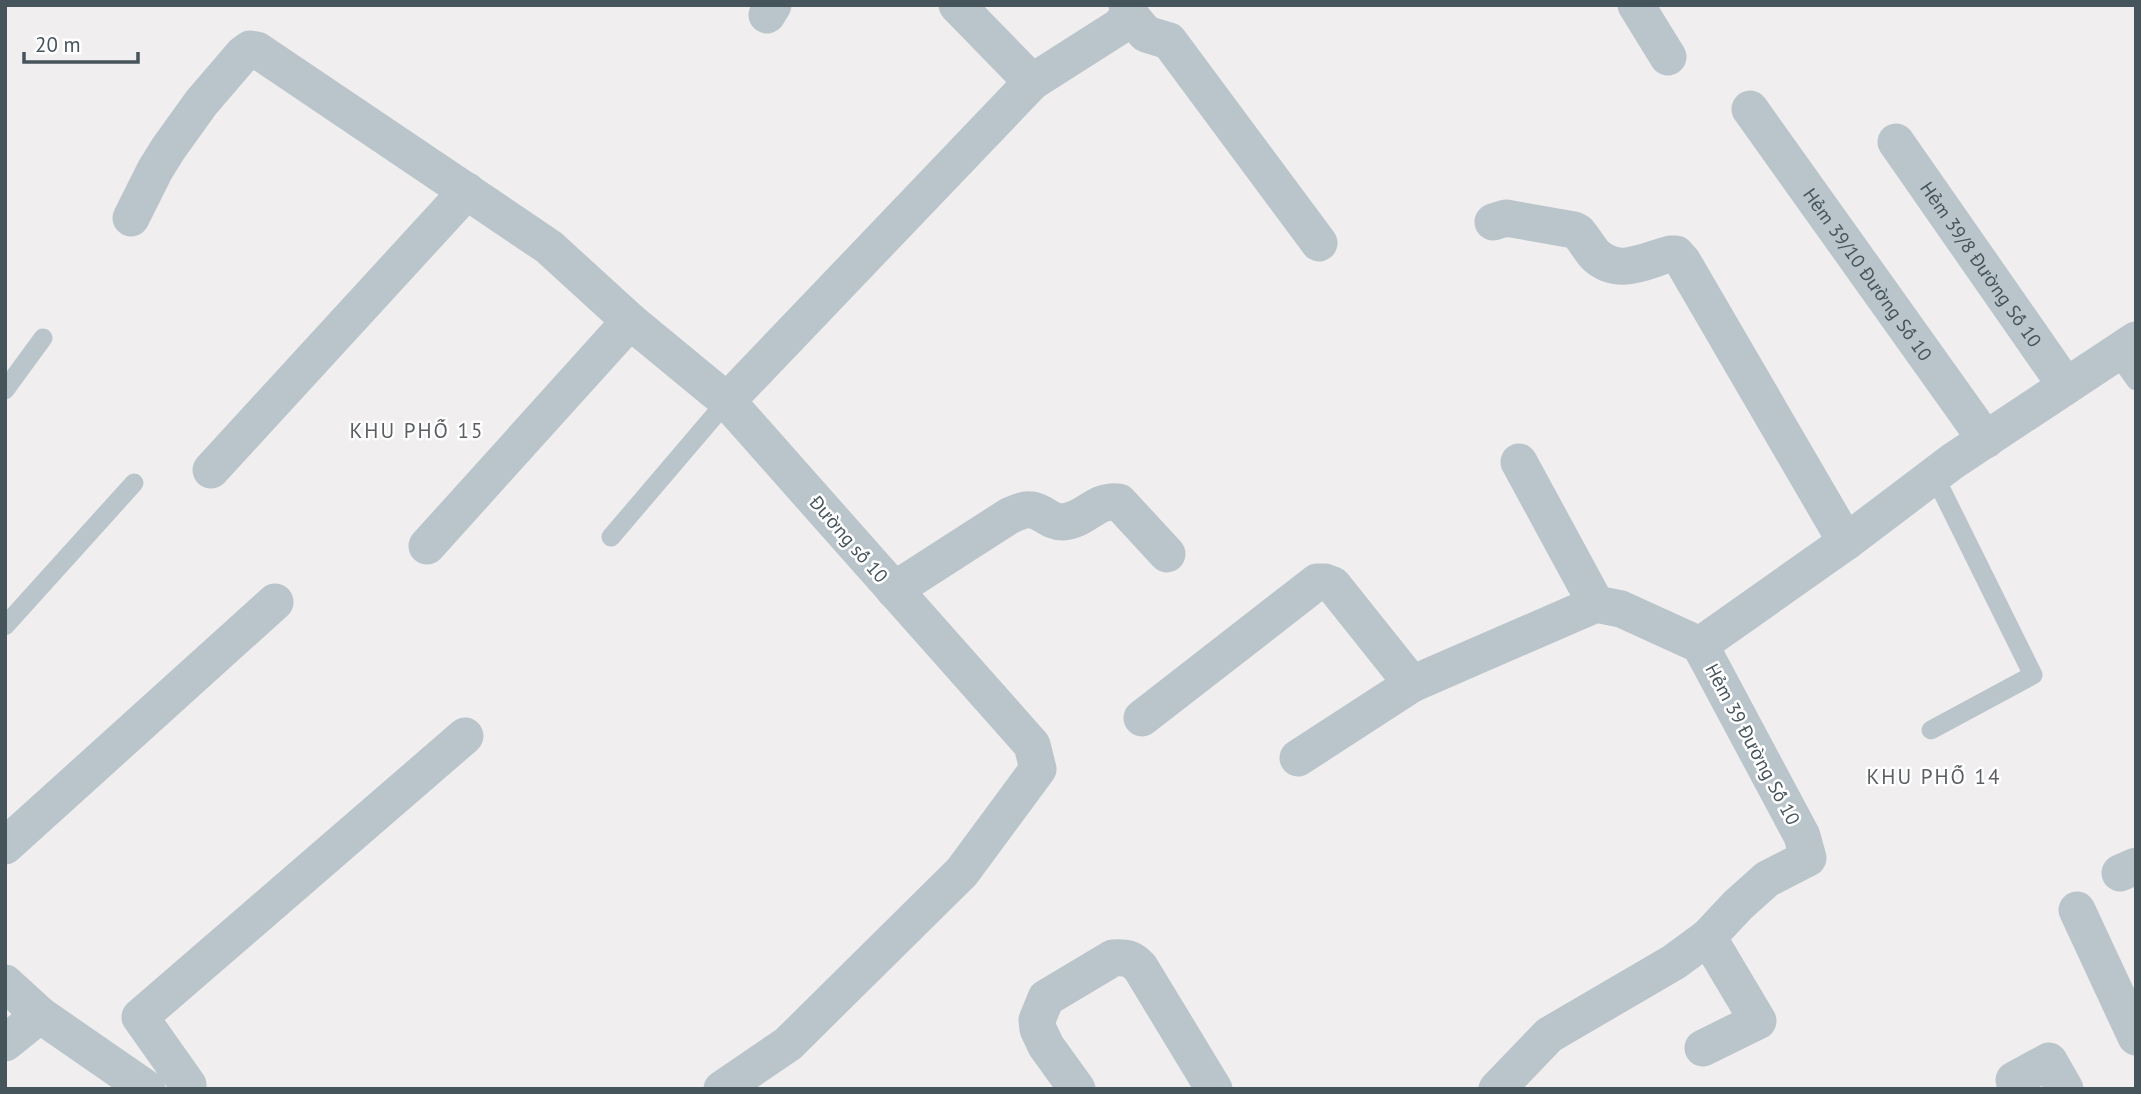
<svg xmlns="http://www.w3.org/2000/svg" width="2141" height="1094" viewBox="0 0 2141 1094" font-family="'PT Sans',sans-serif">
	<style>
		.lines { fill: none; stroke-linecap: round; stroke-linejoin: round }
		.lane { stroke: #b9c5cb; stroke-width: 19 }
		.street { stroke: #b9c5cb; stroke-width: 37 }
		.labels { text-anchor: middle; stroke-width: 5; stroke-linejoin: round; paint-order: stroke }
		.street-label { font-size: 19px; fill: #46545b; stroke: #fff }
		.neighbourhood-label { font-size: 21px; letter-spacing: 2px; fill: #5b5f63; stroke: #fff }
	</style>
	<rect width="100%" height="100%" fill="#f0eeee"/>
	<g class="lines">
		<g class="lane">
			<polyline points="2116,353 2136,381"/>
			<polyline points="5,390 43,338"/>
			<polyline points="611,537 727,401"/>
			<polyline points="5,626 134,483"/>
			<polyline points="1931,730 2033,675 1934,475"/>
		</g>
		<g class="street">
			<polyline points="957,5 1032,82"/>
			<polyline points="1636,5 1668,57"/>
			<polyline points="1129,14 1146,34 1169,41 1319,243"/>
			<polyline points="767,15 773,5"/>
			<path id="s1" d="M1750,109L1986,440"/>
			<path id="s2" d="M1896,142L2066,386"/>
			<polyline points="131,218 155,170 168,149 201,103 243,54 250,49 257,50 549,247 630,321 727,401"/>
			<path d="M1493,222L1506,218L1574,230L1578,232C1584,239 1589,248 1595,255C1619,277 1644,261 1670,254H1676L1683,262L1846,542"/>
			<polyline points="1519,462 1596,604"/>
			<polyline points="211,470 467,191"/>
			<polyline points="427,546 630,321"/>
			<path d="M894,590L1009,516C1016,513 1024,509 1031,510C1043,511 1049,522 1062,522C1086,521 1094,499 1119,502L1167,554"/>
			<polyline points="1142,718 1317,582 1325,582 1333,585 1412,684"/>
			<polyline points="1298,758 1412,684 1596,604 1621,609 1700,645"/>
			<polyline points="5,846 275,602"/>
			<polyline points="2120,873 2136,866"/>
			<polyline points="2077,910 2136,1037"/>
			<polyline points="5,983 40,1015 147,1089"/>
			<polyline points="5,1043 40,1015"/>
			<polyline points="1703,1048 1758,1021 1708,937"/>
			<polyline points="2014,1080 2049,1061 2065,1089"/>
			<polyline points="187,1089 188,1085 140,1017 465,736"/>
			<polyline points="722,1089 788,1044 962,872 1038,769 1032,745 727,401 1032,82 1120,26 1129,14 1127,5"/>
			<path d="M1077,1089L1046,1046L1038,1029L1037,1020L1046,998L1113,958C1126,957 1131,958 1140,967L1214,1089"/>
			<polyline points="1497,1089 1549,1035 1674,962 1708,937 1738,905 1767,879 1808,858 1802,836 1700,645 1846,542 1953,461 2136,340"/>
		</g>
	</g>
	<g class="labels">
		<g class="street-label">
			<text dy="7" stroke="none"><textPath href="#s2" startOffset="149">Hẻm 39/8 Đường Số 10</textPath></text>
			<text dy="7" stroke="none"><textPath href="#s1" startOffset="203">Hẻm 39/10 Đường Số 10</textPath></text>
			<text transform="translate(849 539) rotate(49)" y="7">Đường số 10</text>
			<text transform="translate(1753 744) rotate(62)" y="7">Hẻm 39 Đường Số 10</text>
		</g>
		<g class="neighbourhood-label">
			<text x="417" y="438">KHU PHỐ 15</text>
			<text x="1934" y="784">KHU PHỐ 14</text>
		</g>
	</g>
	<rect width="2141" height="1094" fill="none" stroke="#46545b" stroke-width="14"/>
	<path d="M24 52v10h114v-10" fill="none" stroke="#46545b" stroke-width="3.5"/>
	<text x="35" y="52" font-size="21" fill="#46545b" stroke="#ffffff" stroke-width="5" paint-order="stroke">20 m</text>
</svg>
